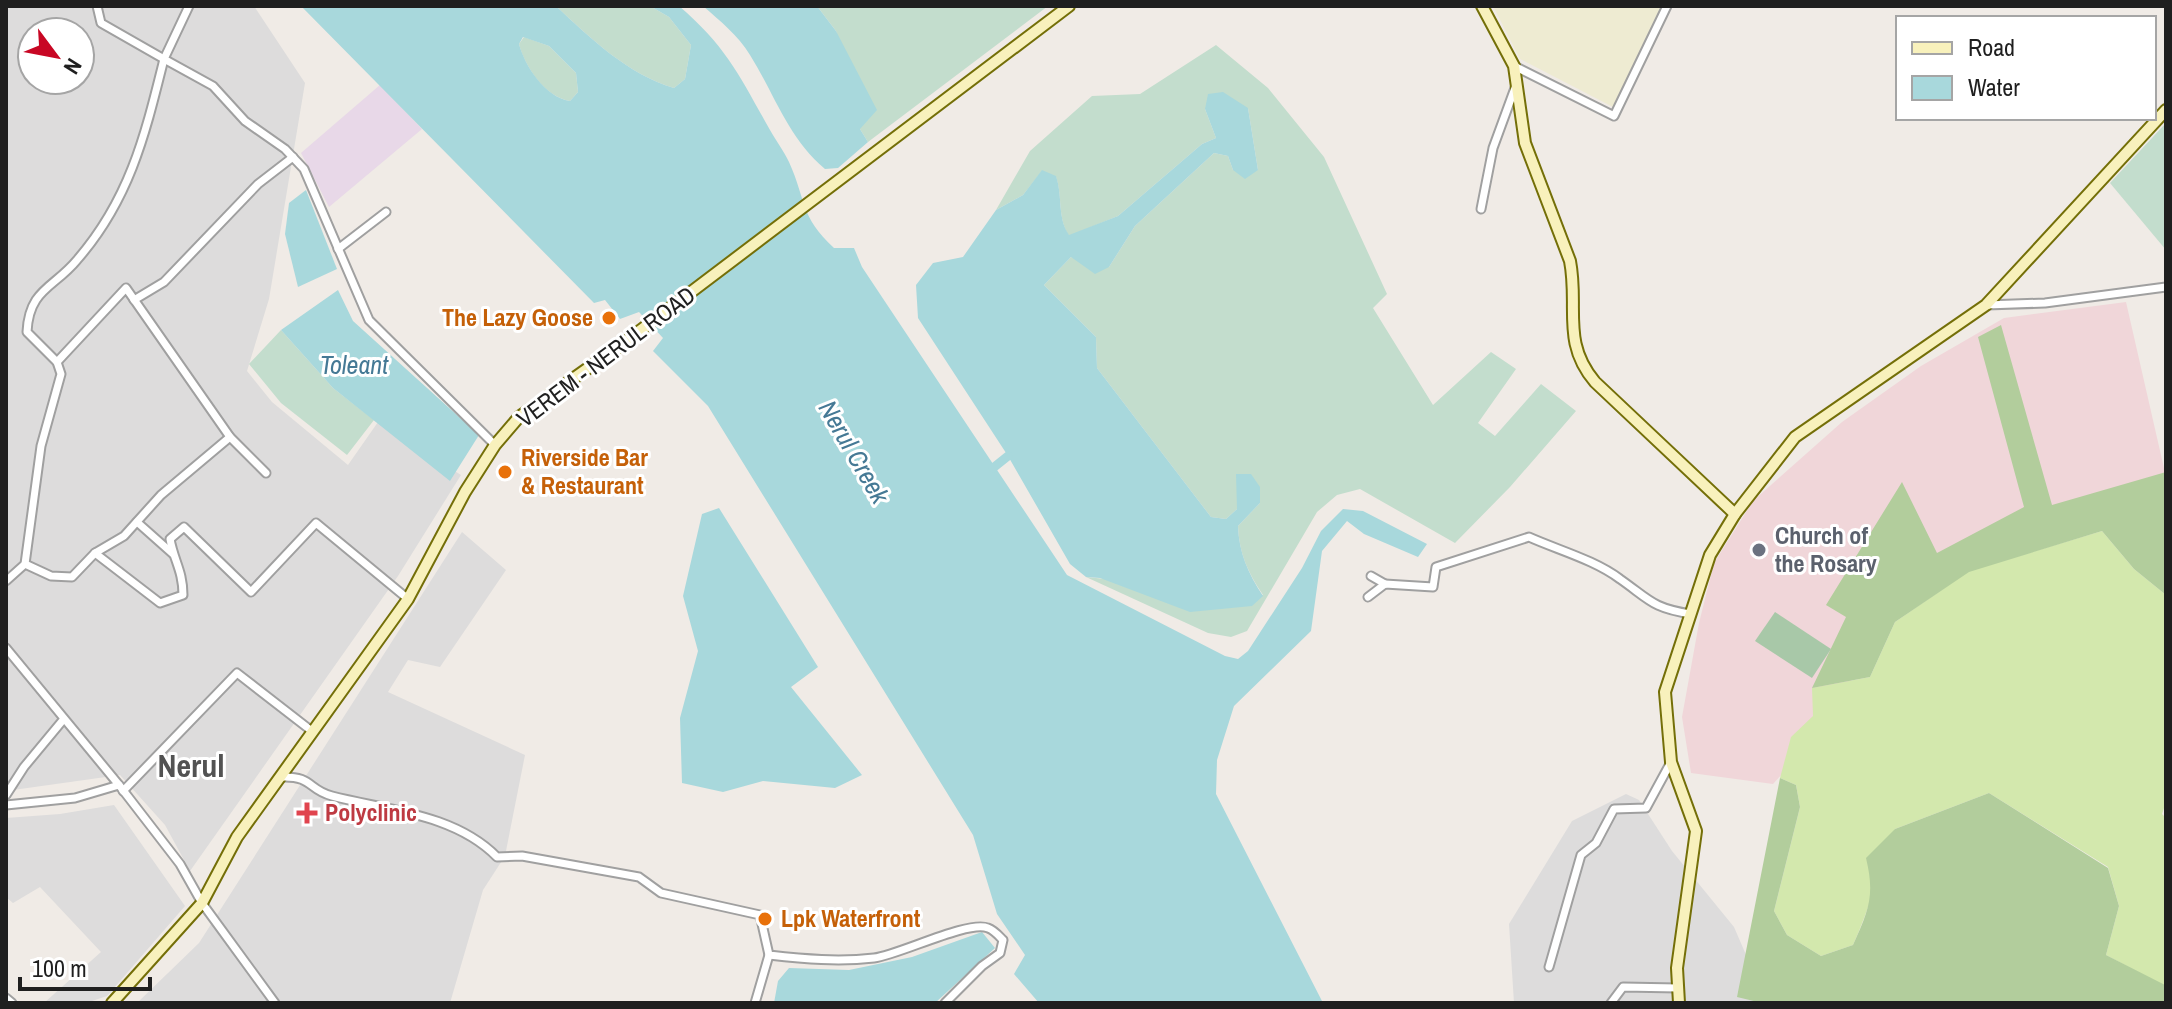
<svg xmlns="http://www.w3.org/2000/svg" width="2172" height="1009" viewBox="0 0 2172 1009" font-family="'Archivo Narrow',sans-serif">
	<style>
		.residential { fill: #dddcdc; fill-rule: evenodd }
		.commercial { fill: #f0d6d9 }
		.industrial { fill: #e8d8e8 }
		.farmland { fill: #eeebd2 }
		.grass { fill: #d3e8ad }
		.forest { fill: #b2cd9c }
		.wetland { fill: #c3ddcd }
		.cemetery { fill: #a8c8a8 }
		.water { fill: #a8d8dc; fill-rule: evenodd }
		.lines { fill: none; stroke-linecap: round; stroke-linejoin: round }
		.canal { stroke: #a8d8dc; stroke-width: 9 }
		.street-casing { stroke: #a0a0a0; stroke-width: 11 }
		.secondary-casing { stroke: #746f08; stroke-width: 14 }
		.street { stroke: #fff; stroke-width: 7 }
		.secondary { stroke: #f8f1bc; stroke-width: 10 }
		.food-dot { fill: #e8710a; stroke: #fff; stroke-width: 3 }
		.worship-dot { fill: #6b7280; stroke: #fff; stroke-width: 3 }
		.health-dot { fill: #e0444e; stroke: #fff; stroke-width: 3 }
		.labels { text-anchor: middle; stroke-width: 6; stroke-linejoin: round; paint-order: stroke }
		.food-label { font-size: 24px; font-weight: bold; fill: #c56008; stroke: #fff; text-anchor: start }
		.street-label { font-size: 24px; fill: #1f1f1f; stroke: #fff }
		.worship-label { font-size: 24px; font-weight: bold; fill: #5b616d; stroke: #fff; text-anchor: start }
		.health-label { font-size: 24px; font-weight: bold; fill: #be3a42; stroke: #fff; text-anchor: start }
		.water-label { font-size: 26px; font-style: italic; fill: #457995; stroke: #fff }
		.district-label { font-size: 32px; font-weight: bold; fill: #525252; stroke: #fff }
	</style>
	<rect width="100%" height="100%" fill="#f0ebe6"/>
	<g class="residential">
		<path d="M6,6H254L305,83L269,299L247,371L272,402L348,465L378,422L461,475L398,576L190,871L165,825L120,775L6,791ZM32,32H80V80H32Z"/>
		<polygon points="462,532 506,570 440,667 408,660 388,692 525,755 505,856 483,890 450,1003 137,1003 199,943"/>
		<polygon points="1626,794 1639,800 1672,851 1734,927 1759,985 1780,1003 1514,1003 1509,924 1572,821"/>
		<polygon points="114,805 185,906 107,996 86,1003 44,1003 101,952 40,887 13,903 6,897 6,818 60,814"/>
	</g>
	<polygon class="commercial" points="2126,302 2166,477 1904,575 1833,717 1773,784 1691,773 1682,717 1699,623 1714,563 1753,501 1842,422 1921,366 2004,318"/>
	<polygon class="industrial" points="380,85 422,129 329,207 301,153"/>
	<polygon class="farmland" points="1493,6 1664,6 1613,107 1520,59"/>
	<path class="grass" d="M2102,531L2134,569L2166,595V802L2162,814L2166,818V987L2106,955L2119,906L2108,867L1989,793L1895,829C1880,868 1870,908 1853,945L1821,956L1787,935L1774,911L1800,807L1796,785L1780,778L1791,737L1813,716L1812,688L1870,677L1895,622L1969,571Z"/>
	<g class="forest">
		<polygon points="2001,325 2052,505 2166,472 2166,595 2134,569 2102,531 1969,572 1895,622 1870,677 1812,688 1846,617 1826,605 1902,482 1937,553 2024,507 1978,337"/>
		<path d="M1780,778L1796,785L1800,807L1774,911L1787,935L1821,956L1853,945C1869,910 1875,895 1866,858L1895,829L1989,793L2108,868L2119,906L2106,955L2165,985L2166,1003H1762L1737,997Z"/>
	</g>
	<g class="wetland">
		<path d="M556,6H650L669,17L691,45L685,79L674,88C629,75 590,38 556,6Z"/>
		<polygon points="817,6 1048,6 868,142 860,129 836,31"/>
		<path d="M524,37L549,46L576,73L578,92L570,101C545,97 525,67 519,44Z"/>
		<path d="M1216,45L1268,88L1324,157L1387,294L1373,308L1433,405L1491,352L1516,369L1478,423L1495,436L1541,384L1576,411L1510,487L1455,543L1360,489L1337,495L1317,512L1247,631L1231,637L1208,633L1086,577L1263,595C1248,573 1239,553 1238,526L1260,503L1237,509L1226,519L1211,517L1097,368L1096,337L1044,285L1071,257L1109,267L1135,226L1214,153L1228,156L1233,170H1258L1248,108L1205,109L1216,138L1202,144L1118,216L1069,236C1057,217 1063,197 1056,177L1042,171L1023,195L996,210L1030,151L1092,96L1140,94Z"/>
		<polygon points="2166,123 2166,250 2110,183"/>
		<polygon points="281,330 333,388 374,420 347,455 281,403 249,364"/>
	</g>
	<polygon class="cemetery" points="1775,612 1831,649 1812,678 1755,641"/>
	<g class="water">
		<path d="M301,6H556C590,38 629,75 674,88L685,79L691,45L669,17L650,6H679C727,47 740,77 770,130C776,141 784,151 789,162C807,202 799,215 834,248H854L862,267L1067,575L1225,656L1238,659L1248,651L1302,568L1321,531L1343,509L1363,511L1427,544L1418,557L1364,534L1347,521L1322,551L1311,631L1234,706L1217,760L1216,794L1323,1003H1039L1014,974L1025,955L997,914L973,835L708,406L653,351L663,338L639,312L620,319L605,300L594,303ZM523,37L549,46L576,73L578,92L570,101C545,97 525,66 519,44Z"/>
		<path d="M703,6H817L836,31L877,110L860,129L868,142L838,168L825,169C788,138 775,95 750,55C738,35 720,21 703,6Z"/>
		<path d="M1223,92L1248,108L1258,170L1245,179L1233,170L1228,156L1214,153L1135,226L1109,267L1095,274L1071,257L1044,285L1096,337L1097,368L1211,517L1226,519L1237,509L1236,474H1251L1260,487V503L1238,526C1239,553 1248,573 1263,596L1252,606L1190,612L1100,578L1086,577L1070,564L1008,456L918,318L916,285L933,263L963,257L996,210L1023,195L1042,170L1056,176C1063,197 1057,217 1069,235L1118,216L1202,144L1216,138L1205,109L1208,94Z"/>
		<polygon points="306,190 337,269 298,287 285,234 289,203"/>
		<polygon points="338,290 353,321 479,435 450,481 333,388 281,330"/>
		<polygon points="719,508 818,667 791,687 862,775 835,788 763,781 723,792 682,783 680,718 698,651 683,596 702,514"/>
		<polygon points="982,932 995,948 935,1003 774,1003 778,981 789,968 849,970 912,957"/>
	</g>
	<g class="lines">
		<polyline class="canal" points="993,468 1008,456"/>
		<g class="street-casing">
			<g id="street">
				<polyline points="189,6 164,59 213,86 245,121 285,149 304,169 369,320 495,445"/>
				<polyline points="1514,66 1614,116 1667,6"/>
				<polyline points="1481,209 1493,148 1515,88"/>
				<polyline points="338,249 386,212"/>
				<polyline points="134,300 164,282 258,184 293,157"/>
				<polyline points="1986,305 2045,303 2166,287"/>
				<polyline points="57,362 126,288 230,437 266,473"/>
				<polyline points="137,522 173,554"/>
				<path d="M95,553L160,603L183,595C183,571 174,561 170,539L184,527L251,592L316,523L408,599"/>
				<polyline points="25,564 51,576 72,577 95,553 124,536 161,495 230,437"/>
				<polyline points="1371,576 1385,584"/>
				<path d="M6,581L25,564L41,446L61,374L57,362L27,332C29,289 54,288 77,260C130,199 145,135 164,59L101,23L97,6"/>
				<path d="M1368,597L1385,584L1433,587L1436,567L1529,537C1558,550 1595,560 1620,579C1650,600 1652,608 1691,614"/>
				<polyline points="6,648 119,785"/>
				<path d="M282,777C313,776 308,790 332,796C387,810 455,814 497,857L522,856L639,877L661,893L760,915L769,955C805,959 838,962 874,958C899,955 968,920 988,928C994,930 999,936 1003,940L1000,953L982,966L945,1003"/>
				<polyline points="123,791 237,673 313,732"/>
				<polyline points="6,795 24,767 63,720"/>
				<polyline points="6,805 75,798 119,785 180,864 202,903 275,1003"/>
				<polyline points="1549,967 1581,855 1596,843 1614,809 1646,808 1671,762"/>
				<polyline points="6,998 12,1003"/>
				<polyline points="755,1003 769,955"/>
				<polyline points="1611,1003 1623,987 1678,988"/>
			</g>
		</g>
		<g class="secondary-casing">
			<g id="secondary">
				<path d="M1482,6L1514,66L1525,143L1570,261C1579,307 1561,342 1595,382L1735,514"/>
				<polyline points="112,1003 202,903 237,837 408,599 465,492 495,445 519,417 625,342 1069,6"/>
				<polyline points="1679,1003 1677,968 1696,831 1671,762 1665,692 1710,555 1735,514 1795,437 1986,305 2166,110"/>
			</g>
		</g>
		<use href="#street" class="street"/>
		<use href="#secondary" class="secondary"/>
	</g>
	<g class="food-dot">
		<circle cx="609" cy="318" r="8"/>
		<circle cx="505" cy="472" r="8"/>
		<circle cx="765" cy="919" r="8"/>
	</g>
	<circle class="worship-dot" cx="1759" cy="550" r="8"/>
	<path class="health-dot" d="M303 801h8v8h8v8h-8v8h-8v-8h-8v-8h8z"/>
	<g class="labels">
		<g class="food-label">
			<text x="593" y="326" text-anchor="end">The Lazy Goose</text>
			<text x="521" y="466">Riverside Bar<tspan x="521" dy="28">&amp; Restaurant</tspan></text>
			<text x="781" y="927">Lpk Waterfront</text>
		</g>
		<g class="street-label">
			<text transform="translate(606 357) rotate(-37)" y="8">VEREM - NERUL ROAD</text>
		</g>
		<g class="worship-label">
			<text x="1775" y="544">Church of<tspan x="1775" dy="28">the Rosary</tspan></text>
		</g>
		<g class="health-label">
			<text x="325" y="821">Polyclinic</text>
		</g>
		<g class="water-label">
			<text x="354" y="374">Toleant</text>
			<text transform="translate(854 452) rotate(60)" y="9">Nerul Creek</text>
		</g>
		<g class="district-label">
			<text x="191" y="777">Nerul</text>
		</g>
	</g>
	<rect width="2172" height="1009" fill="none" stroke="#1f1f1f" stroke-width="16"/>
	<rect x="1896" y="16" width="260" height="104" fill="#ffffff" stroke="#a5a5a5" stroke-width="2"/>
	<rect x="1912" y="42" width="40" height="12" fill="#f8f1bc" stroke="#a5a5a5" stroke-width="2"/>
	<text x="1968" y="56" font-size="24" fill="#1f1f1f">Road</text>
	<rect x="1912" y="76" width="40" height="24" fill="#a8d8dc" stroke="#a5a5a5" stroke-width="2"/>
	<text x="1968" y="96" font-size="24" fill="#1f1f1f">Water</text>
	<g transform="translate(56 56) rotate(122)"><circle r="38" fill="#ffffff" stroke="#a5a5a5" stroke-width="2"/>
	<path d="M0-6L14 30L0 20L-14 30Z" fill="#c80724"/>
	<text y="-12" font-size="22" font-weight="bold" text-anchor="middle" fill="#1f1f1f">N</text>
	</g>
	<path d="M20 977v12h130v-12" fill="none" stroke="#1f1f1f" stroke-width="4"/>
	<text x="32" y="977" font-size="24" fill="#1f1f1f" stroke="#ffffff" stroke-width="6" paint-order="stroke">100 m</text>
</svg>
